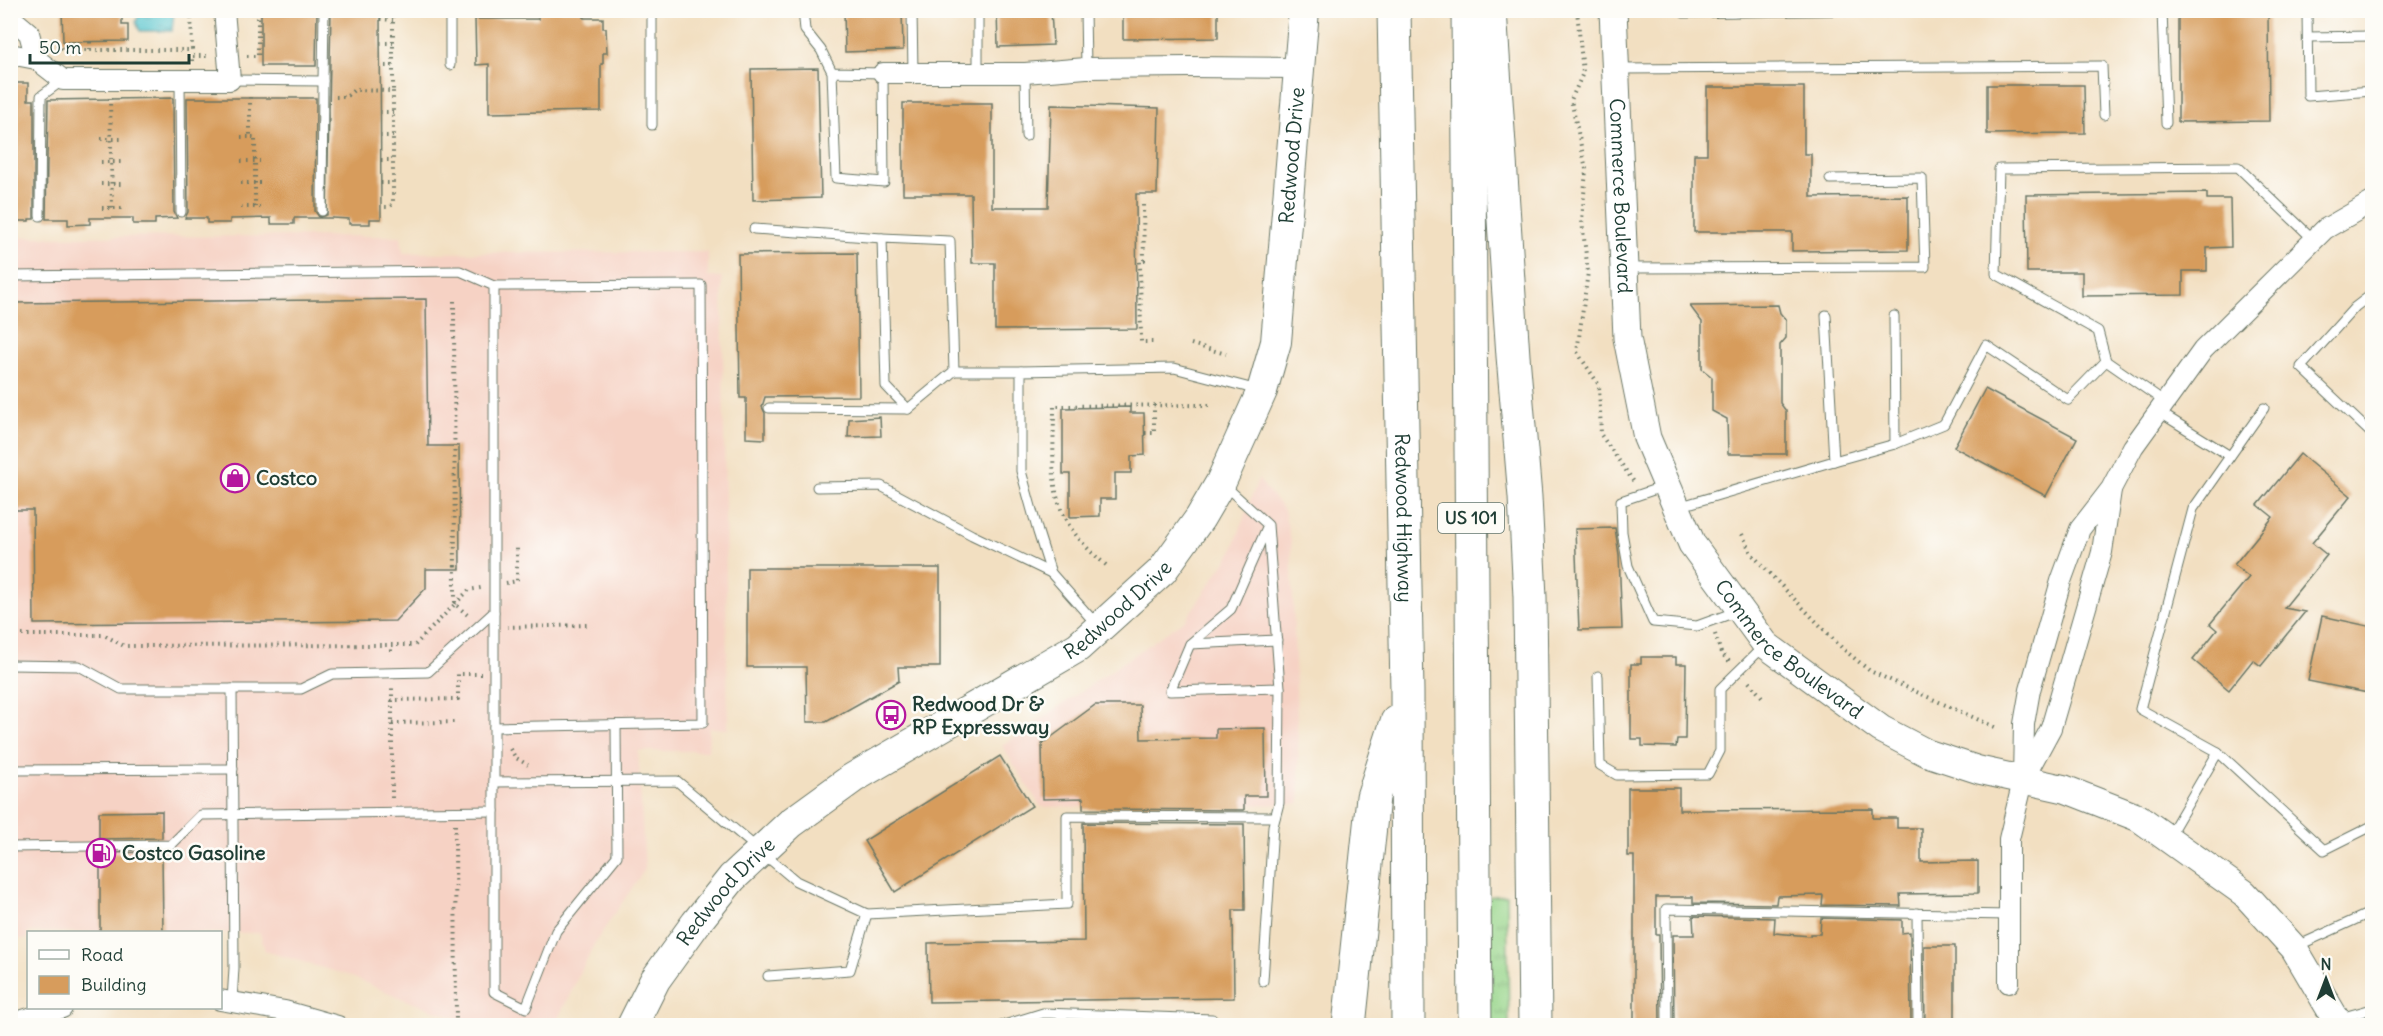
<svg xmlns="http://www.w3.org/2000/svg" width="2383" height="1036" viewBox="0 0 2383 1036" font-family="Delius,sans-serif">
	<style>
		.built { fill: #f6d2c4 }
		.grass { fill: url(#grass-tufts); stroke: #5c8960; stroke-width: 1.5 }
		.water { fill: url(#water-ripples); stroke: #3b8181; stroke-width: 1.5 }
		.building { fill: #d79c5c }
		.lines { fill: none; stroke-linecap: round; stroke-linejoin: round }
		.lane-casing { stroke: #697665; stroke-width: 11 }
		.street-casing { stroke: #697665; stroke-width: 22 }
		.secondary-casing { stroke: #697665; stroke-width: 29 }
		.primary-casing { stroke: #697665; stroke-width: 32 }
		.highway-casing { stroke: #697665; stroke-width: 35 }
		.path { stroke: #697665; stroke-width: 4; stroke-dasharray: 1.5 4.5; stroke-linecap: butt }
		.lane { stroke: #fff; stroke-width: 9 }
		.street { stroke: #fff; stroke-width: 20 }
		.secondary { stroke: #fff; stroke-width: 27 }
		.primary { stroke: #fff; stroke-width: 30 }
		.highway { stroke: #fff; stroke-width: 33 }
		.labels { text-anchor: middle; stroke-width: 5; stroke-linejoin: round; paint-order: stroke }
		.shield { fill: #fdfcf7; stroke: #62766e; stroke-width: 1.5 }
		.shield-label { font-size: 18px; font-weight: bold; fill: #1f3d34 }
		.street-label { font-size: 20px; fill: #1f3d34; stroke: #fdfcf7 }
		.poi-label { font-size: 20px; font-weight: bold; fill: #1f3d34; stroke: #fdfcf7; text-anchor: start }
	</style>
	<defs>
		<pattern id="grass-tufts" width="24" height="20" patternUnits="userSpaceOnUse" patternTransform="scale(1.5)"><rect width="24" height="20" fill="#98d58b"/><path d="M3 7l-1-3M5 7V3M7 7l1-3M15 17l-1-3M17 17v-4M19 17l1-3" fill="none" stroke="#7bae72"/></pattern>
		<pattern id="water-ripples" width="26" height="14" patternUnits="userSpaceOnUse" patternTransform="scale(1.5)"><rect width="26" height="14" fill="#57c5ce"/><path d="M2 4q2-2 4 0t4 0M15 11q2-2 4 0t4 0" fill="none" stroke="#47a1a8"/></pattern>
	</defs>
	<rect width="100%" height="100%" fill="#fdfcf7"/>
	<filter id="ink" filterUnits="userSpaceOnUse"><feTurbulence type="fractalNoise" baseFrequency=".0167" numOctaves="2"/><feDisplacementMap in="SourceGraphic" scale="12" xChannelSelector="R" yChannelSelector="G"/><feConvolveMatrix kernelMatrix="1 2 1 2 8 2 1 2 1" color-interpolation-filters="sRGB"/></filter>
	<filter id="wash" filterUnits="userSpaceOnUse"><feTurbulence type="fractalNoise" baseFrequency=".008" numOctaves="4" result="noise"/><feDisplacementMap in="SourceGraphic" scale="24" xChannelSelector="R" yChannelSelector="G"/><feGaussianBlur stdDeviation="1.35" result="paint"/><feColorMatrix in="noise" values="0 0 0 0 0 0 0 0 0 0 0 0 0 0 0 0 0 1.4 0 .05"/><feComposite in="paint" operator="in"/></filter>
	<g filter="url(#wash)">
		<rect width="100%" height="100%" fill="#f2dfc1"/>
		<g class="built">
			<polygon points="401,236 403,253 708,252 708,277 722,277 728,729 709,728 708,751 638,751 645,869 594,944 555,1025 476,1025 408,1001 347,975 265,951 260,933 28,932 28,939 11,939 10,237"/>
			<polygon points="1258,479 1284,510 1291,542 1300,804 1041,807 1002,746 1186,619 1232,552"/>
		</g>
		<polygon class="grass" points="1507,895 1509,1025 1488,1025 1486,897"/>
		<polygon class="water" points="152,10 174,11 172,31 140,31 136,22 140,12"/>
		<g id="blocks">
			<g class="building">
				<polygon points="62,10 122,10 122,25 128,25 128,41 63,42"/>
				<polygon points="261,10 317,10 316,66 261,66"/>
				<polygon points="331,10 380,10 381,219 370,219 370,224 349,224 349,219 332,218 294,218 294,224 271,224 271,218 230,219 230,223 207,223 207,218 185,218 188,212 187,98 316,98 315,211 319,217 327,215"/>
				<polygon points="538,10 584,10 584,18 603,18 603,28 606,28 607,53 603,53 603,64 601,64 601,111 489,113 489,64 476,65 475,19 538,19"/>
				<polygon points="844,10 902,10 903,50 845,52"/>
				<polygon points="997,10 1051,10 1053,45 998,47"/>
				<polygon points="1123,10 1218,10 1218,38 1123,39"/>
				<polygon points="2178,10 2268,10 2269,121 2178,122"/>
				<polygon points="818,68 821,198 753,200 751,69"/>
				<polygon points="10,83 28,83 28,100 34,100 34,219 29,219 29,221 10,221"/>
				<polygon points="1987,85 2084,85 2085,133 1987,134"/>
				<polygon points="1707,87 1804,87 1804,154 1811,154 1811,197 1908,196 1908,250 1792,251 1792,232 1694,232 1694,154 1707,154"/>
				<polygon points="173,98 174,212 177,218 155,219 155,224 133,224 133,218 90,218 90,224 68,225 68,219 46,219 48,100"/>
				<polygon points="903,103 992,103 992,207 1048,207 1051,105 1159,108 1157,194 1136,194 1137,329 995,330 995,263 972,263 971,194 903,194"/>
				<polygon points="2207,193 2207,199 2230,199 2231,247 2207,248 2207,271 2183,271 2183,295 2082,296 2082,272 2027,272 2026,195"/>
				<polygon points="857,253 859,396 765,397 762,407 765,413 765,439 746,438 746,398 740,398 738,254"/>
				<polygon points="426,299 428,446 459,446 460,569 426,569 426,588 395,621 34,624 33,510 10,510 10,303"/>
				<polygon points="1778,305 1780,313 1786,320 1786,338 1780,345 1780,403 1786,411 1786,454 1728,454 1727,419 1712,411 1712,377 1702,369 1702,322 1690,306"/>
				<polygon points="1985,389 2077,438 2046,496 1954,447"/>
				<polygon points="1130,407 1130,413 1144,413 1145,455 1131,456 1131,473 1115,473 1115,499 1100,499 1100,516 1070,517 1070,474 1063,474 1063,408"/>
				<polygon points="880,417 881,436 848,437 849,419"/>
				<polygon points="2300,454 2351,496 2312,543 2327,555 2284,608 2305,612 2261,666 2253,660 2229,690 2193,660 2217,630 2210,624 2249,577 2234,565 2273,517 2258,505"/>
				<polygon points="1615,528 1619,555 1622,629 1579,630 1575,529"/>
				<polygon points="747,568 940,568 940,667 898,667 899,681 826,722 807,722 806,667 747,667"/>
				<polygon points="2322,616 2373,627 2373,694 2308,681"/>
				<polygon points="1641,657 1676,657 1676,664 1686,664 1685,739 1677,739 1676,747 1642,746 1642,739 1631,739 1631,664 1641,664"/>
				<polygon points="1095,705 1140,705 1141,739 1216,738 1216,729 1265,728 1266,796 1244,796 1244,810 1083,809 1083,798 1043,799 1042,744"/>
				<polygon points="1000,756 1032,806 895,892 864,841"/>
				<polygon points="1628,788 1679,788 1679,810 1873,809 1873,818 1897,818 1897,828 1921,828 1921,862 1978,861 1978,893 1900,894 1901,906 1822,905 1823,895 1777,896 1776,904 1693,903 1693,897 1656,897 1656,935 1659,935 1660,1026 1634,1026 1634,856 1628,856"/>
				<polygon points="162,811 162,838 99,839 99,812"/>
				<polygon points="1083,823 1244,824 1245,910 1233,910 1234,998 929,1002 928,943 1084,941"/>
				<polygon points="162,852 163,933 100,933 100,853"/>
				<polygon points="1693,916 1775,918 1774,933 1810,936 1810,934 1820,934 1821,918 1902,920 1902,933 1910,932 1911,1026 1674,1026 1673,935 1694,935"/>
				<polygon points="1924,946 1955,946 1955,1026 1925,1026"/>
			</g>
		</g>
	</g>
	<g filter="url(#ink)">
		<use href="#blocks" fill-opacity="0" stroke="#697665" stroke-width="1.5"/>
		<g class="lines">
			<g class="lane-casing">
				<g id="lane">
					<polyline points="450,10 450,65"/>
					<polyline points="652,10 652,125"/>
					<polyline points="803,10 805,30 821,50 832,72 836,178 884,182 883,73 832,72"/>
					<polyline points="912,10 913,73"/>
					<polyline points="978,10 978,73"/>
					<polyline points="1085,10 1086,68"/>
					<polyline points="2162,10 2166,123"/>
					<polyline points="2307,10 2308,96 2372,91"/>
					<polyline points="1684,13 1873,10"/>
					<polyline points="2308,37 2372,36"/>
					<polyline points="1618,69 2102,66 2104,115"/>
					<polyline points="1025,73 1026,136"/>
					<polyline points="180,80 181,212"/>
					<polyline points="230,80 323,81 324,10"/>
					<polyline points="322,211 323,81"/>
					<polyline points="40,216 41,96 63,80"/>
					<polyline points="754,229 882,238"/>
					<polyline points="1627,268 1925,267 1922,178 1830,179"/>
					<polyline points="10,276 460,271 494,286 494,992 526,1008 556,931 617,856 616,725"/>
					<polyline points="494,286 701,285 703,723 494,727"/>
					<polyline points="2372,294 2355,307 2301,367 2372,434"/>
					<polyline points="2106,361 2098,331 1996,274 1999,169 2238,167 2314,240"/>
					<polyline points="954,371 908,409 886,386 882,238 950,241 954,371 1021,371"/>
					<polyline points="769,408 908,409"/>
					<polyline points="2159,412 2230,456"/>
					<polyline points="1895,444 1944,424 1986,345 2068,400 2106,361 2165,402"/>
					<polyline points="1834,461 1895,444 1894,316"/>
					<polyline points="1223,484 1268,525 1280,688 1170,691 1190,644 1231,609 1268,525"/>
					<polyline points="1665,486 1621,501 1622,532 1628,566 1653,622 1697,626 1738,611"/>
					<polyline points="817,487 881,486 972,535 1051,573"/>
					<polyline points="1678,507 1834,461 1826,315"/>
					<polyline points="1096,624 1051,573 1038,532 1021,471 1021,371 1174,368 1258,390"/>
					<polyline points="1190,644 1277,640"/>
					<polyline points="10,665 79,666 121,689 301,689 332,674 428,672 494,612"/>
					<polyline points="1598,676 1600,765 1617,775 1708,774 1720,751 1720,689 1764,646"/>
					<polyline points="2218,752 2324,850 2372,826"/>
					<polyline points="10,770 233,769"/>
					<polyline points="494,782 677,781 796,881 867,914 1067,904 1067,816 1275,817"/>
					<polyline points="2169,836 2218,752 2140,709 2193,509 2264,408"/>
					<polyline points="10,847 171,845 201,815 494,811"/>
					<polyline points="1917,913 1918,1026"/>
					<polyline points="2295,947 2372,912"/>
					<polyline points="768,976 850,970 867,914"/>
					<polyline points="1263,981 1273,826 1279,803 1280,688"/>
					<polyline points="232,1001 234,968 232,689"/>
					<polyline points="2340,1018 2372,1009"/>
					<polyline points="1001,1026 1043,1013 1212,1019 1212,1026"/>
					<polyline points="1667,1026 1666,909 2009,915"/>
				</g>
			</g>
			<g class="street-casing">
				<g id="street">
					<polyline points="10,17 29,33 36,59"/>
					<polyline points="10,54 36,59 63,80 230,80 224,10"/>
					<polyline points="883,73 1025,73 1086,68 1188,67 1298,68"/>
					<polyline points="2025,776 2051,728 2102,552 2111,490"/>
					<polyline points="2009,983 2009,839 2023,781 2024,724 2030,690 2061,581 2080,529 2111,489 2133,447 2203,350 2325,229 2372,202"/>
					<polyline points="220,1000 285,1011 338,1026"/>
					<polyline points="10,1024 62,1008"/>
				</g>
			</g>
			<g class="secondary-casing">
				<g id="secondary">
					<path id="s1" d="M1613,10L1627,338L1647,438L1692,544L1766,645L1881,729L1927,753L1979,770L2065,789L2139,818L2244,893L2294,948L2340,1026"/>
				</g>
			</g>
			<g class="primary-casing">
				<g id="primary">
					<path id="s2" d="M632,1026L655,980L696,923L732,878L791,823L853,778L1078,647L1162,571L1200,518L1221,482L1262,391L1276,342L1304,10"/>
				</g>
			</g>
			<g class="highway-casing">
				<g id="highway">
					<path id="s3" d="M1394,10L1407,691L1408,1026"/>
					<polyline points="1468,10 1475,1026"/>
					<polyline points="1490,10 1513,356 1525,497 1530,597 1535,1026"/>
					<polyline points="1349,1026 1373,797 1397,722"/>
				</g>
			</g>
			<g class="path">
				<polyline points="393,10 393,91"/>
				<polyline points="1577,10 1583,73 1571,100 1586,169 1582,221 1588,272 1577,352 1599,385 1601,435 1634,482"/>
				<polyline points="380,19 393,20"/>
				<polyline points="52,40 64,50 192,50 191,10"/>
				<polyline points="90,42 90,51"/>
				<polyline points="380,43 393,43"/>
				<polyline points="247,56 258,56 258,10"/>
				<polyline points="192,61 192,56 210,56"/>
				<polyline points="379,66 393,66"/>
				<polyline points="250,97 250,137 255,137 255,207"/>
				<polyline points="336,97 346,97 354,90 393,91 393,204 389,207 381,207"/>
				<polyline points="110,98 112,208"/>
				<polyline points="380,112 393,112"/>
				<polyline points="380,136 393,136"/>
				<polyline points="241,137 250,137"/>
				<polyline points="101,139 121,139"/>
				<polyline points="381,160 393,160"/>
				<polyline points="241,161 260,161"/>
				<polyline points="101,162 121,162"/>
				<polyline points="241,183 260,183"/>
				<polyline points="381,183 393,183"/>
				<polyline points="101,184 121,184"/>
				<polyline points="1143,205 1144,260 1140,261 1141,342 1155,342"/>
				<polyline points="241,207 260,207"/>
				<polyline points="102,208 122,208"/>
				<polyline points="454,301 455,604"/>
				<polyline points="1191,344 1226,354"/>
				<polyline points="1145,433 1154,433 1154,405"/>
				<polyline points="1742,534 1751,553 1769,573 1842,648 1870,671 1997,728"/>
				<path d="M1106,565C1043,513 1054,479 1054,406L1210,405"/>
				<polyline points="506,583 517,581 517,546"/>
				<polyline points="455,604 469,590 481,588"/>
				<polyline points="507,627 590,625"/>
				<polyline points="1715,634 1721,653 1729,661"/>
				<polyline points="10,635 104,635 124,646 391,645"/>
				<polyline points="391,651 391,645 415,645 455,604 470,617"/>
				<polyline points="1749,682 1763,698"/>
				<polyline points="391,700 458,699 458,674 481,674"/>
				<polyline points="392,723 457,722"/>
				<polyline points="510,749 516,758 528,765"/>
				<polyline points="392,798 392,687"/>
				<polyline points="455,825 456,1026"/>
			</g>
			<use href="#lane" class="lane"/>
			<use href="#street" class="street"/>
			<use href="#secondary" class="secondary"/>
			<use href="#primary" class="primary"/>
			<use href="#highway" class="highway"/>
		</g>
	</g>
	<defs>
		<g id="shop-ring" transform="scale(1.5)"><circle r="9.5" fill="#fdfcf7" stroke="#b5179e" stroke-width="1.5"/><path d="M-5-2.5h2.3a2.7 3.5 0 0 1 5.4 0H5L5.5 6h-11ZM-1.5-2.5h3a1.5 2.3 0 0 0-3 0Z" fill="#b5179e"/></g>
		<g id="bus-ring" transform="scale(1.5)"><circle r="9.5" fill="#fdfcf7" stroke="#b5179e" stroke-width="1.5"/><path d="M-5-6H5V4H4V6H2V4H-2V6H-4V4H-5ZM-3.5-4V0h7V-4ZM-3.5 1.2v1.5H-2V1.2ZM2 1.2v1.5H3.5V1.2Z" fill="#b5179e"/></g>
		<g id="fuel-ring" transform="scale(1.5)"><circle r="9.5" fill="#fdfcf7" stroke="#b5179e" stroke-width="1.5"/><path d="M-5.5-6h7V0h2V4h1.3V-2.5L3-4.5l.8-.8L6-3V5H2.5V1h-1V6h-7ZM-4.2-4.7v3.2H.2V-4.7Z" fill="#b5179e"/></g>
	</defs>
	<g fill-rule="evenodd">
		<use href="#shop-ring" x="235" y="478"/>
		<use href="#bus-ring" x="891" y="715"/>
		<use href="#fuel-ring" x="101" y="853"/>
	</g>
	<g class="labels">
		<rect class="shield" x="1438" y="503" width="66" height="30" rx="4.5"/>
		<g class="shield-label">
			<text x="1471" y="524">US 101</text>
		</g>
		<g class="street-label">
			<text dy="7" stroke="none"><textPath href="#s2" startOffset="1155">Redwood Drive</textPath></text>
			<text dy="7" stroke="none"><textPath href="#s1" startOffset="186">Commerce Boulevard</textPath></text>
			<text dy="7" stroke="none"><textPath href="#s3" startOffset="508">Redwood Highway</textPath></text>
			<text dy="7" stroke="none"><textPath href="#s2" startOffset="651">Redwood Drive</textPath></text>
			<text dy="7" stroke="none"><textPath href="#s1" startOffset="690">Commerce Boulevard</textPath></text>
			<text dy="7" stroke="none"><textPath href="#s2" startOffset="165">Redwood Drive</textPath></text>
		</g>
		<g class="poi-label">
			<text x="256" y="485">Costco</text>
			<text x="912" y="711">Redwood Dr &amp;<tspan x="912" dy="23">RP Expressway</tspan></text>
			<text x="122" y="860">Costco Gasoline</text>
		</g>
	</g>
	<rect width="2383" height="1036" fill="none" stroke="#fdfcf7" stroke-width="36"/>
	<rect x="27" y="931" width="195" height="78" fill="#fdfcf7" stroke="#a4b0a9" stroke-width="1.5"/>
	<rect x="39" y="950" width="30" height="9" fill="#ffffff" stroke="#a4b0a9" stroke-width="1.5"/>
	<text x="81" y="961" font-size="18" fill="#1f3d34">Road</text>
	<rect x="39" y="976" width="30" height="18" fill="#d79c5c" stroke="#a4b0a9" stroke-width="1.5"/>
	<text x="81" y="991" font-size="18" fill="#1f3d34">Building</text>
	<g transform="translate(2326 979)" stroke="#fdfcf7" stroke-width="4.5" paint-order="stroke">
	<path d="M0-4.5L10 22L0 15L-10 22Z" fill="#1f3d34"/>
	<text y="-9" font-size="16" font-weight="bold" text-anchor="middle" fill="#1f3d34">N</text>
	</g>
	<path d="M30 54v9h159v-9" fill="none" stroke="#1f3d34" stroke-width="3"/>
	<text x="39" y="54" font-size="18" fill="#1f3d34" stroke="#fdfcf7" stroke-width="4.5" paint-order="stroke">50 m</text>
</svg>
